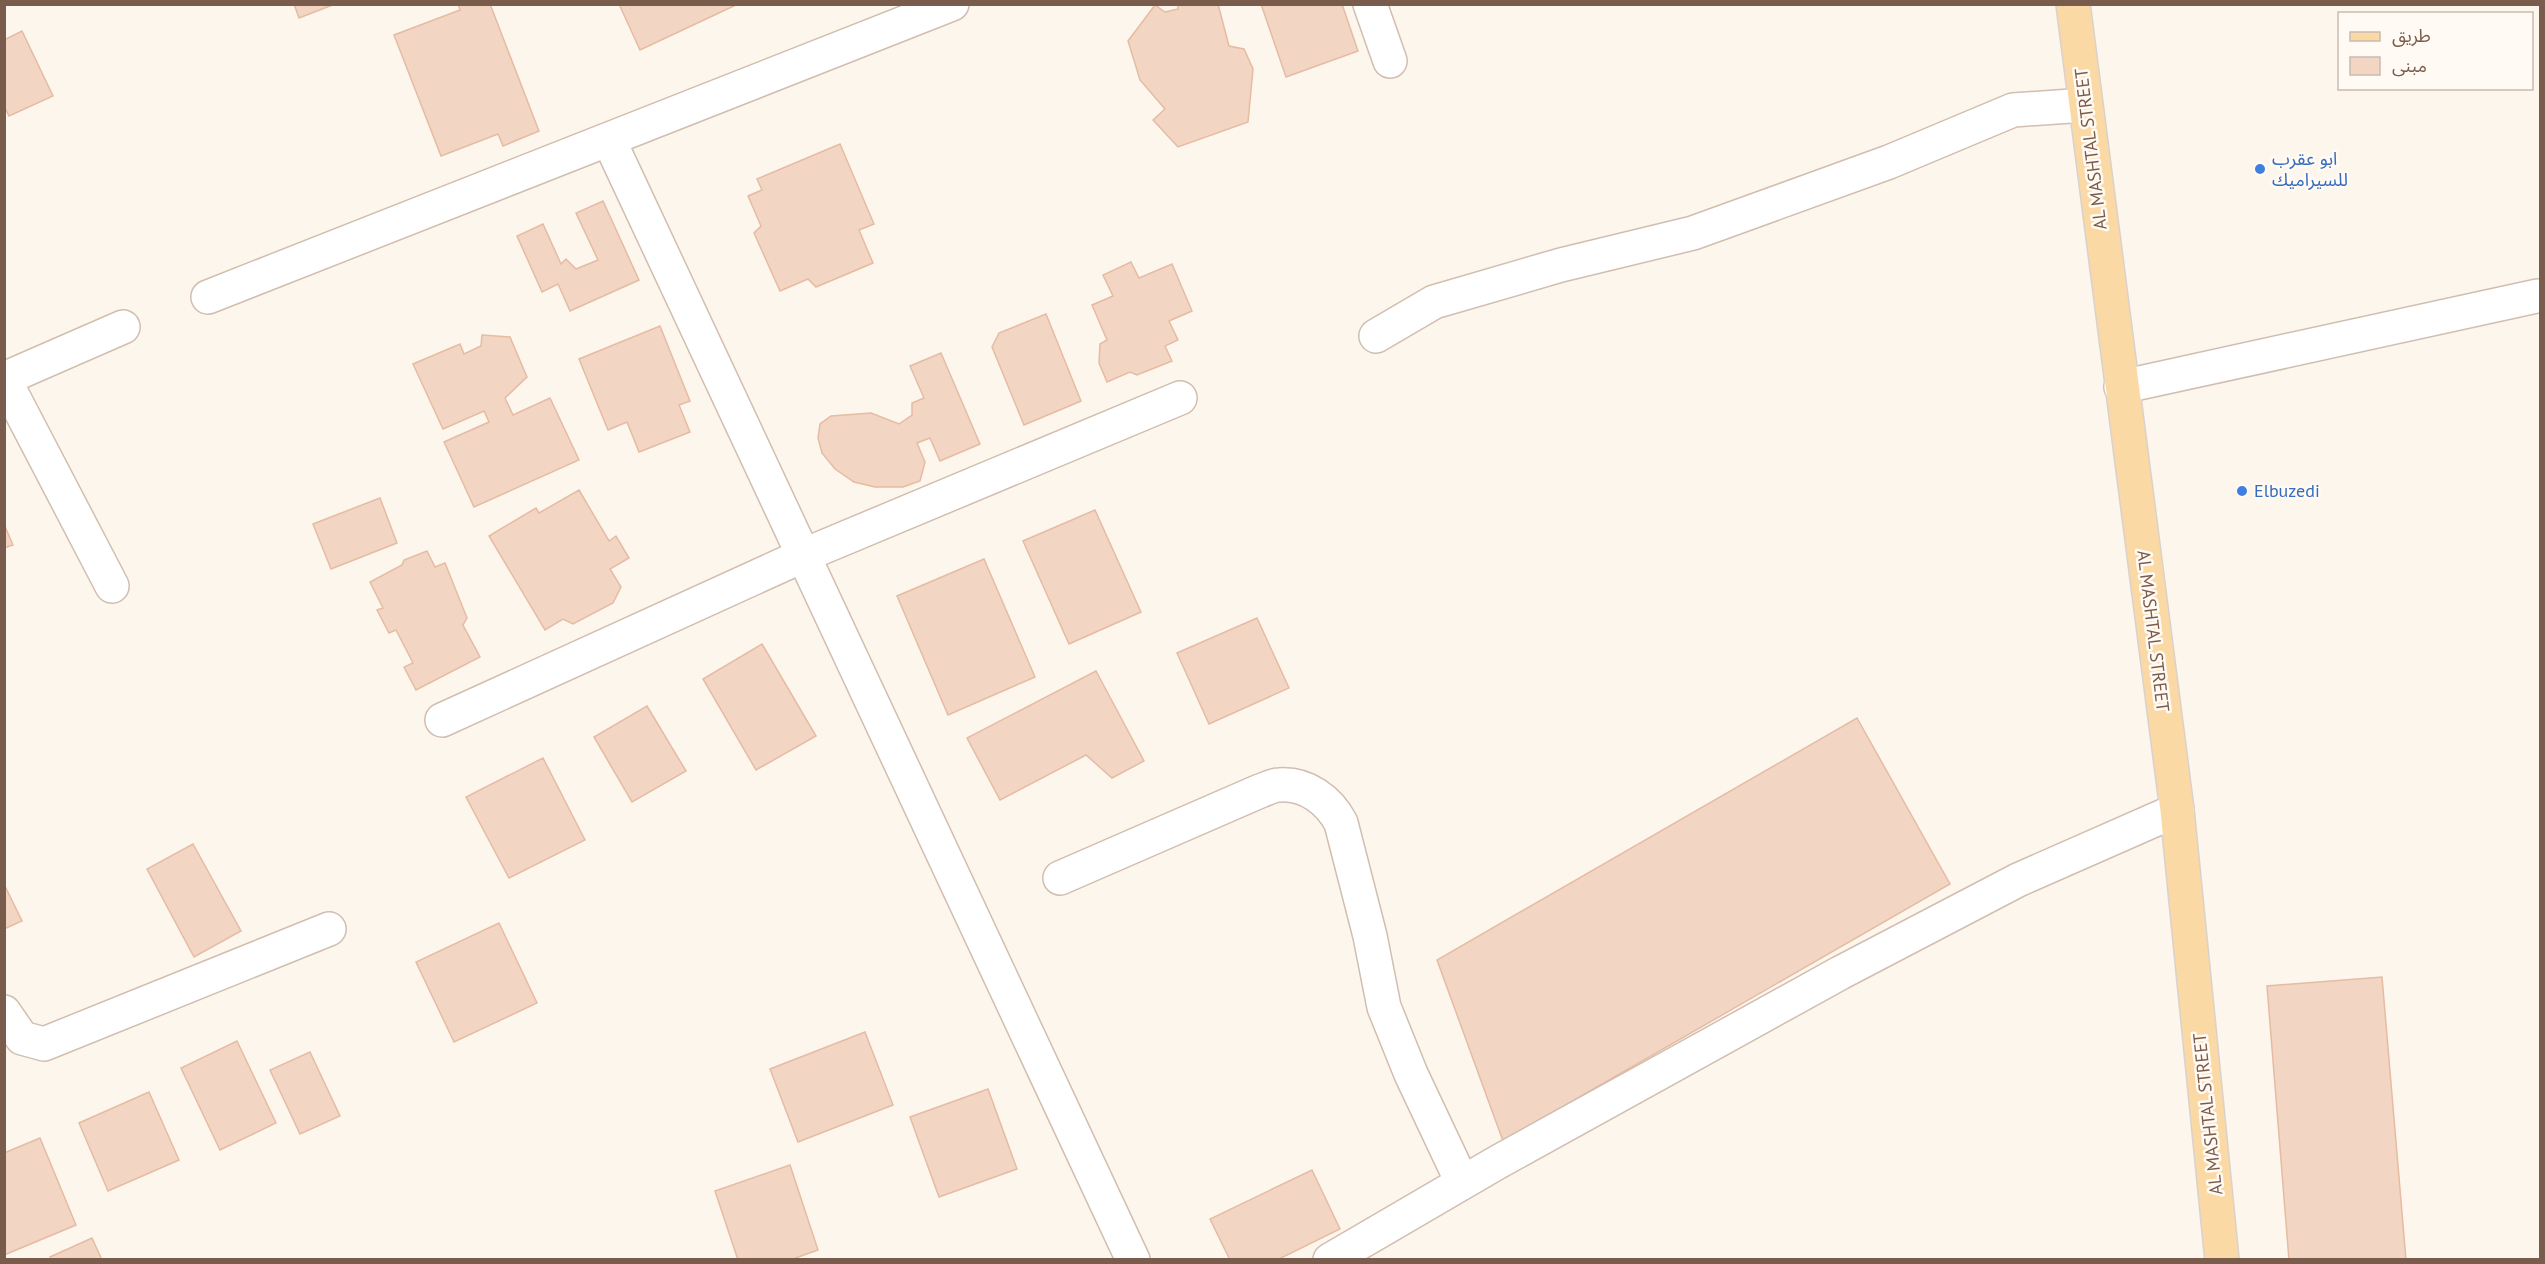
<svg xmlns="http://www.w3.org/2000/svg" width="2545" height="1264" viewBox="0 0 2545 1264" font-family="'PT Sans','Noto Sans Arabic',sans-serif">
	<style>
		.building { fill: #f3d5c3; stroke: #e6bba3; stroke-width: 1.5 }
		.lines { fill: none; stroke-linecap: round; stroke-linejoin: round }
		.minor-casing { stroke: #d1beb0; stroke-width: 36 }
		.major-casing { stroke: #dad1cd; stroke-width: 36 }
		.minor { stroke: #fff; stroke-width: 33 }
		.major { stroke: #fbd9a5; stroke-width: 33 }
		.shop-dot { fill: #3f7fe0; stroke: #fffaf3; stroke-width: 2 }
		.labels { text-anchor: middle; stroke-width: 5; stroke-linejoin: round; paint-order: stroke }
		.street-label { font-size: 18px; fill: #7a5c4d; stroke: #fffaf3 }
		.shop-label { font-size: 18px; fill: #366cbe; stroke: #fffaf3; text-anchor: start }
	</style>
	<rect width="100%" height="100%" fill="#fdf6ec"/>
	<g class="building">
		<polygon points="294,4 335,4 299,18"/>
		<polygon points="458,4 490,4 539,131 503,146 498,134 441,156 394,35 460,10"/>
		<polygon points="619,4 738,4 640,50"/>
		<polygon points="1178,4 1218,4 1229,46 1244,49 1253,69 1248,122 1178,147 1153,120 1165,109 1140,80 1128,41 1155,5 1165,12 1178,9"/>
		<polygon points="1261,4 1342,4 1358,51 1286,77"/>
		<polygon points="22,31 53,96 9,116 4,106 4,40"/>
		<polygon points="840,144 874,224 859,230 873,263 816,287 808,279 780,291 754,233 761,226 748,196 762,190 757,179"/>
		<polygon points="603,201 639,280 570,311 558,284 542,292 517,236 543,224 561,264 566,259 576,269 598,260 576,213"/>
		<polygon points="1131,262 1139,278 1172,264 1192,311 1169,321 1178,340 1165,346 1172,361 1137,375 1130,372 1107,382 1099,363 1100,344 1107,340 1092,305 1113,296 1103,275"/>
		<polygon points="1046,314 1081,401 1024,425 992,347 999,333"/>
		<polygon points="660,326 690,401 679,405 690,432 639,452 627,422 608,430 579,359"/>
		<polygon points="482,335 510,337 527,377 505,398 513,415 550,398 579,460 474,507 444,442 489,422 484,411 443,429 413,364 460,344 464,354 481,346"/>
		<polygon points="941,353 980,444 940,461 930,438 917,443 925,462 920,481 903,487 875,487 854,482 835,469 822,453 818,438 820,424 831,416 871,413 899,424 912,415 912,403 924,398 910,366"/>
		<polygon points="579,490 609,541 616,536 629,558 610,569 621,587 613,603 573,624 563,619 545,630 489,536 536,508 539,513"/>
		<polygon points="380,498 397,543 331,569 313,524"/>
		<polygon points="1095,510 1141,612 1069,644 1023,541"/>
		<polygon points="4,524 13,545 4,548"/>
		<polygon points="427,551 435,567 445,563 467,618 463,625 480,657 416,690 404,667 413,663 396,630 389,633 377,610 383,608 370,582 402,565 404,560"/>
		<polygon points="984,559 1035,677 948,715 897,596"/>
		<polygon points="1257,618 1289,688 1209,724 1177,653"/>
		<polygon points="762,644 816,736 756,770 703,679"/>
		<polygon points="1096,671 1144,761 1112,778 1086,755 1000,800 967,738"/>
		<polygon points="647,706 686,771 632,802 594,737"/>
		<polygon points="1857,718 1950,884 1503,1141 1437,960"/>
		<polygon points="543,758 585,840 509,878 466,797"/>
		<polygon points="193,844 241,931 194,957 147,869"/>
		<polygon points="4,884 22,921 4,929"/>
		<polygon points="499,923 537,1003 454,1042 416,962"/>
		<polygon points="2382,977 2406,1260 2289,1260 2267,986"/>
		<polygon points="865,1032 893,1105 798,1142 770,1069"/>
		<polygon points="237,1041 276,1123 220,1150 181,1068"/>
		<polygon points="310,1052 340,1116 300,1134 270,1070"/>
		<polygon points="988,1089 1017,1169 939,1197 910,1117"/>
		<polygon points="149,1092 179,1160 108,1191 79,1123"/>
		<polygon points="40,1138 76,1225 4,1255 4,1153"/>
		<polygon points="790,1165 818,1250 790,1260 738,1260 715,1191"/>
		<polygon points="1312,1170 1340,1229 1277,1260 1230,1260 1210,1219"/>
		<polygon points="92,1238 102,1260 51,1260 50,1257"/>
	</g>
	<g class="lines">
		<g class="minor-casing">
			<g id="minor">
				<polyline points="1370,4 1390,61"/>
				<polyline points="609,140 1133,1260"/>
				<polyline points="208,297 952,4"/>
				<polyline points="1376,336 1434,302 1561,265 1693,233 1889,162 2013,110 2085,105"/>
				<polyline points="2121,387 2537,296"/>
				<polyline points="112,586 4,379 123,327"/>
				<polyline points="442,720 802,556 1180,398"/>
				<path d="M1060,878L1260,791C1266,789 1273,785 1279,785C1306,783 1329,800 1341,823L1370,936L1384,1007L1411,1074L1462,1182"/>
				<polyline points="4,1012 22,1038 44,1044 329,929"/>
				<polyline points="1330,1260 1498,1162 1840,973 2018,880 2177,810"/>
			</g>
		</g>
		<g class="major-casing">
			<polyline id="major" points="2073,4 2177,810 2222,1260"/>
		</g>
		<use href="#minor" class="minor"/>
		<use href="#major" class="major"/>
	</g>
	<g class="shop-dot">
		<circle cx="2260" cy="169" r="6"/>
		<circle cx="2242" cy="491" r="6"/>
	</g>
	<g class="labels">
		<g class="street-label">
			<text transform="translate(2091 149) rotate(-97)" y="6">AL MASHTAL STREET</text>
			<text transform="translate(2153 631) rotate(83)" y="6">AL MASHTAL STREET</text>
			<text transform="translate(2208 1114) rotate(-96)" y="6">AL MASHTAL STREET</text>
		</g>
		<g class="shop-label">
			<text x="2272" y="165">ابو عقرب<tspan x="2272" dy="21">للسيراميك</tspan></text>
			<text x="2254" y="497">Elbuzedi</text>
		</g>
	</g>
	<rect width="2545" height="1264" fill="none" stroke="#7a5c4d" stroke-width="12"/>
	<rect x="2338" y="12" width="195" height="78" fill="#fffaf3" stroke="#cabbb1" stroke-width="1.5"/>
	<rect x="2350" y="32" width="30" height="9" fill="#fbd9a5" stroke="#cabbb1" stroke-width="1.5"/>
	<text x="2392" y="42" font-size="18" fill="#7a5c4d">طريق</text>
	<rect x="2350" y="57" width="30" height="18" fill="#f3d5c3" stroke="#cabbb1" stroke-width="1.5"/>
	<text x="2392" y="72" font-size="18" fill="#7a5c4d">مبنى</text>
</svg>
